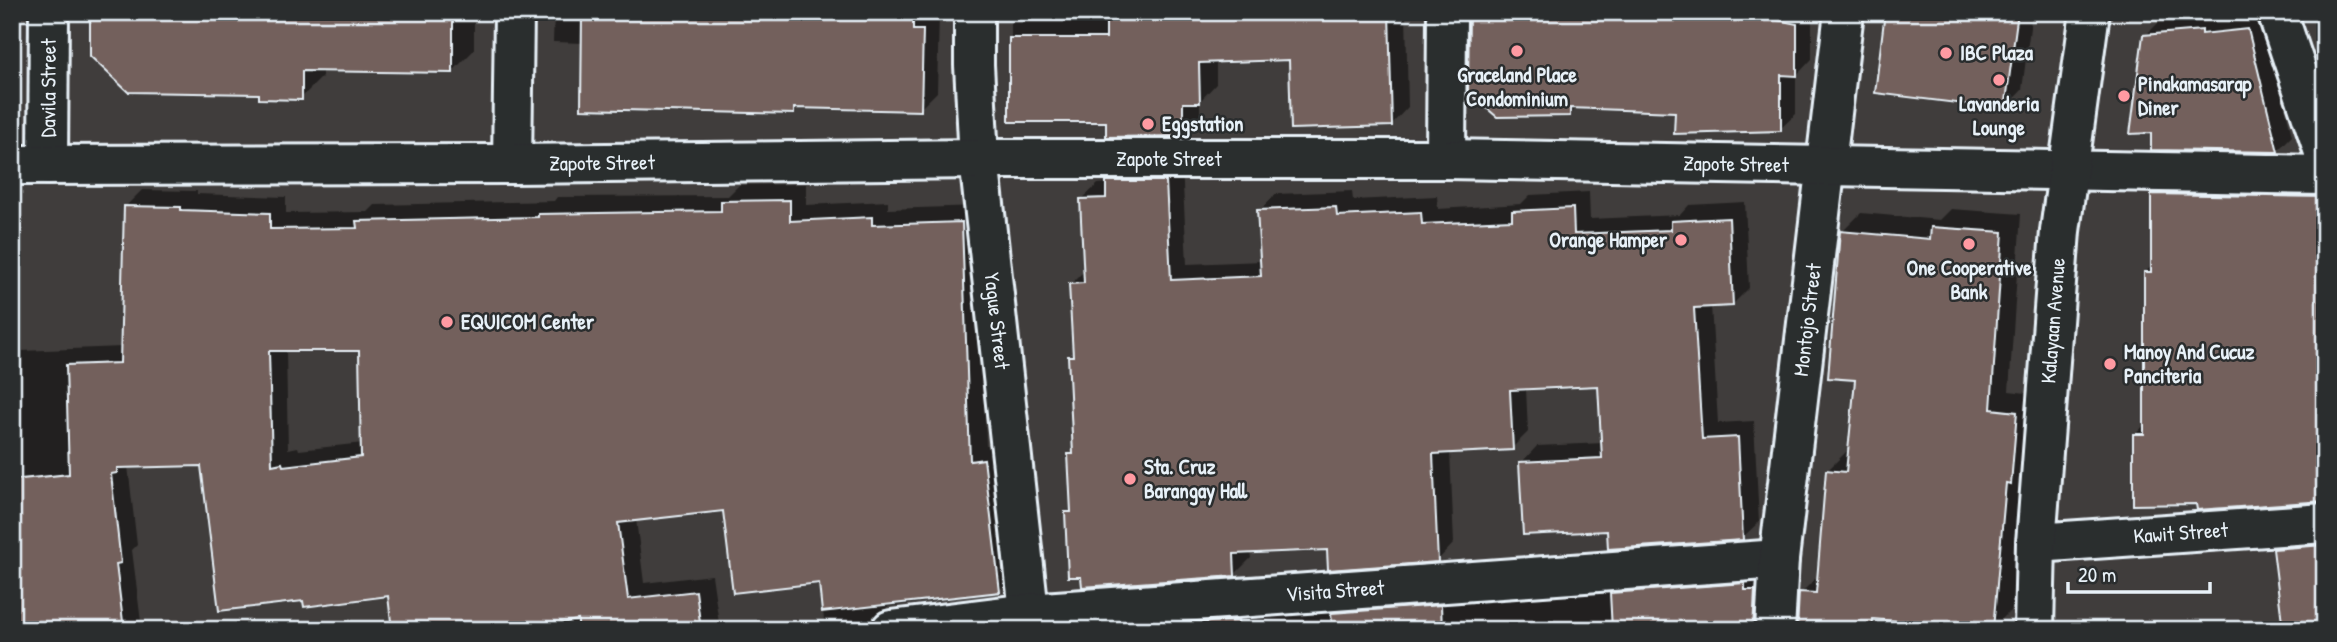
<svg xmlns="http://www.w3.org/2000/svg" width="2337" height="642" viewBox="0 0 2337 642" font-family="'Patrick Hand',sans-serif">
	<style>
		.shadow { fill: #0007; fill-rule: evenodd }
		.building { fill: #73615b; stroke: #e8f1f8; stroke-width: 2; fill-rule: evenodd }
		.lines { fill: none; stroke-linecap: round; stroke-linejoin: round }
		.minor-casing { stroke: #e8f1f8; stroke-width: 44 }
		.tertiary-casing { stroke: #e8f1f8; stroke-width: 44 }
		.secondary-casing { stroke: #e8f1f8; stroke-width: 44 }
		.minor { stroke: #2a2d2e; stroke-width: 38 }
		.tertiary { stroke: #2a2d2e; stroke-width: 38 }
		.secondary { stroke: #2a2d2e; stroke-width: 38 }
		.poi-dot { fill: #ff9aa2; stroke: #2a2d2e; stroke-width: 2.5 }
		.labels { text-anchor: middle; stroke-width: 5; stroke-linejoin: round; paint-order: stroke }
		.poi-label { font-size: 21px; font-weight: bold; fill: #e8f1f8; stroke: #2a2d2e; text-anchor: start }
		.street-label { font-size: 21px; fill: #e8f1f8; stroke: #2a2d2e }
	</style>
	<rect width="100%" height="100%" fill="#403d3c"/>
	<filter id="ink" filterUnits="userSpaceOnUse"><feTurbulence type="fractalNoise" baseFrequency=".0143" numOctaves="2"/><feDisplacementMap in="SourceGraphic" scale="14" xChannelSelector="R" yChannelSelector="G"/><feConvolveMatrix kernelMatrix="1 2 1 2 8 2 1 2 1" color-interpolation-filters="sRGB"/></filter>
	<g filter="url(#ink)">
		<g class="shadow">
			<polygon points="92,12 474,12 474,50 453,71 322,70 322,77 301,98 261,92"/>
			<polygon points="554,12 928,12 928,14 939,14 937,92 920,109 799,106 793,112 584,43 553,42"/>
			<polygon points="1011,12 1406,12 1408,107 1391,125 1291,58 1216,61 1216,84 1200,101 1200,117 1182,135 1108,120 1011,120"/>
			<polygon points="1469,12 1812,12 1812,59 1796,76 1796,114 1780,129 1676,110 1578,107 1569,115"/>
			<polygon points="1887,12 2032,12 2022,90 2005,108"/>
			<polygon points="2263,15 2292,136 2278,150 2153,148 2145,36 2160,21 2216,16 2216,20"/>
			<polygon points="1124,165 1182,165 1187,264 1262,261 1259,211 1276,194 1352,191 1353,200 1437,196 1438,209 1521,204 1530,195 1589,192 1590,219 1680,215 1689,205 1745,202 1749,288 1733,304 1711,305 1718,423 1754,421 1759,522 1742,538 1608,529 1521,463 1537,446 1603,443 1600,384 1526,388 1528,432 1512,448 1450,451 1454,543 1438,560 1329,548 1250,552 1251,558 1234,575 1067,513 1073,507 1070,455 1075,450 1069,357 1074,352 1070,285 1085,270 1081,200 1098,184 1108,183"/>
			<polygon points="2167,180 2325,182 2325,500 2198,502 2135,435 2145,424 2145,272 2153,265 2153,194"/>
			<path d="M806,184V205L888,201V209L978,206L986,445L1001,443L1014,576L997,593L887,607L885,614L894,630H825L820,581L724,509L636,519L644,583L712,575L720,630H586L585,627L560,630L389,594L305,600L202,465L128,466L137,545L132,550L142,630H12V328H19L20,351L122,347L126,206L142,190L197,191V194L286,197V213L368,212L375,205L554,201L557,197L728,196L739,185ZM361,349L363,443L299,450L298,447L288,449L286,350Z"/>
			<polygon points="1951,209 2021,214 2009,391 2035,394 2024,469 2012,609 1991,630 1799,630 1801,593 1819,575 1827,471 1846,452 1850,452 1857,378 1842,232 1861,213 1940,220"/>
			<polygon points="2325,532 2325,630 2275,549 2290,535"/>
			<polygon points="1763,565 1782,630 1088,630 1105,613 1594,592 1597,588"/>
		</g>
		<g class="building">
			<polygon points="90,12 453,12 453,73 302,71 302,100 259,99 259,94 128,92 90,56"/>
			<polygon points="582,12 913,12 913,30 923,30 921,111 794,108 794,114 581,109"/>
			<polygon points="1106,12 1389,12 1392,126 1291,129 1289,60 1199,63 1200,103 1183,103 1183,136 1106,137 1106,122 1009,122 1009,38 1106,38"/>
			<polygon points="1469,12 1737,12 1797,24 1797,76 1781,75 1781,131 1674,134 1675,112 1570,108 1570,116 1497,117 1468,92"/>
			<polygon points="1885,12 2018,12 2005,109 1875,93"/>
			<polygon points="2248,29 2278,152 2151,150 2151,133 2130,134 2143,35 2202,30 2202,34"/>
			<polygon points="1106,181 1166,181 1171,280 1261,276 1257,210 1336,207 1337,216 1421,212 1422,224 1512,220 1512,211 1573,208 1574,234 1671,230 1671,221 1729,218 1733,306 1694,308 1702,439 1738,437 1743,540 1608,549 1607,531 1523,535 1519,462 1602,458 1598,386 1510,390 1513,450 1433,454 1438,562 1328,570 1327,550 1234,554 1235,576 1082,587 1081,577 1068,577 1065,512 1071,512 1068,454 1073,454 1068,356 1073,356 1069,284 1084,283 1080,199 1106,198"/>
			<polygon points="2151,194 2325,197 2325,273 2320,273 2320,353 2325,353 2325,501 2197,510 2196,504 2133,505 2133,434 2144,434 2144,272 2151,272"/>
			<path d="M790,200V221L872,217V225L962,222L970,461L984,459L1000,592L822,612L819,583L733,593L723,511L618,523L628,599L696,591L701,630H578V620L560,623L561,630H392L388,596L304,607L303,601L219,611L201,466L117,468V473L111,474L121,563L116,564L124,630H12V480L69,474L66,365L120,363L124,206L181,207V210L270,213V229L357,228L356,221L538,217V214L721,211V201ZM269,351H359L361,457L283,466L282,463L272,465Z"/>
			<polygon points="1931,227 2003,232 1991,409 2017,412 2011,484 2006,483 1993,629 1873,619 1872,630 1797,630 1799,592 1816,593 1826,470 1846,472 1855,380 1828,378 1840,231 1930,239"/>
			<polygon points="2325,545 2325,630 2283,630 2273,549"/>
			<polygon points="1745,583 1745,590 1755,590 1753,630 1612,630 1610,593"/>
			<polygon points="1441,605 1442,630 1333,630 1331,613"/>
			<polygon points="1238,620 1239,630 1101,630"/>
		</g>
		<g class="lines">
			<g class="minor-casing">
				<g id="minor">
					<path id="s1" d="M974,12V65L979,159L1031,630"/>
					<polyline points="2277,12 2325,155"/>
					<polyline points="1446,159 1447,12"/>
					<polyline points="512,164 514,12"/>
					<path id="s2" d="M48,165L49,12"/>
					<path id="s3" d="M2036,543L2325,523"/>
					<path id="s4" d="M891,630L1029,613L1779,559"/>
					<path id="s5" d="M1775,630L1779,559L1844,12"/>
				</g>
			</g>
			<g class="tertiary-casing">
				<g id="tertiary">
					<path id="s6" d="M12,165L512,164L979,159H1446L2325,175"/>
				</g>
			</g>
			<g class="secondary-casing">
				<g id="secondary">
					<path id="s7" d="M2034,630L2036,543L2060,231L2090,12"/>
				</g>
			</g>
			<use href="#minor" class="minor"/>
			<use href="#tertiary" class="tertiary"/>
			<use href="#secondary" class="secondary"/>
		</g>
	</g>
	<g class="poi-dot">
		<circle cx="1517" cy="51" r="7"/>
		<circle cx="1946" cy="53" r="7"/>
		<circle cx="1999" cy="80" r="7"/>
		<circle cx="2124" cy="96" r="7"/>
		<circle cx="1148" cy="124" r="7"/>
		<circle cx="1681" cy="240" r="7"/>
		<circle cx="1969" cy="244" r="7"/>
		<circle cx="447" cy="322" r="7"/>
		<circle cx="2110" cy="364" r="7"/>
		<circle cx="1130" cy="479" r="7"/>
	</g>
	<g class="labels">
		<g class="poi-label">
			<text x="1960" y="60">IBC Plaza</text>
			<text x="1517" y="82" text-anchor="middle">Graceland Place<tspan x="1517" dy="24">Condominium</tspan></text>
			<text x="2138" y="91">Pinakamasarap<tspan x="2138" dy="24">Diner</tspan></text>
			<text x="1999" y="111" text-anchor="middle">Lavanderia<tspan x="1999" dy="24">Lounge</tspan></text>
			<text x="1162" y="131">Eggstation</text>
			<text x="1667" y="247" text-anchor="end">Orange Hamper</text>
			<text x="1969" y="275" text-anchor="middle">One Cooperative<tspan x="1969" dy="24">Bank</tspan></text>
			<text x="461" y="329">EQUICOM Center</text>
			<text x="2124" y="359">Manoy And Cucuz<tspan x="2124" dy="24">Panciteria</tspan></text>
			<text x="1144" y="474">Sta. Cruz<tspan x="1144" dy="24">Barangay Hall</tspan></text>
		</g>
		<g class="street-label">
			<text dy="7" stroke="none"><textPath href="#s2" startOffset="77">Davila Street</textPath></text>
			<text dy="7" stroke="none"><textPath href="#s6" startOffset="1157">Zapote Street</textPath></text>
			<text dy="7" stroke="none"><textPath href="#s6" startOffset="590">Zapote Street</textPath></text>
			<text dy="7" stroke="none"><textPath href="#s6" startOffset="1724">Zapote Street</textPath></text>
			<text dy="7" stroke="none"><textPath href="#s7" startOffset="310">Kalayaan Avenue</textPath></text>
			<text dy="7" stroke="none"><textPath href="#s1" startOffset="310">Yague Street</textPath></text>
			<text dy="7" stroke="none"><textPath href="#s5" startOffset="312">Montojo Street</textPath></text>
			<text dy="7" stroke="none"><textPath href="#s3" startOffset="145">Kawit Street</textPath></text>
			<text dy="7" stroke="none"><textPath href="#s4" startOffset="446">Visita Street</textPath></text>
		</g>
	</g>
	<rect width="2337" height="642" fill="none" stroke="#2a2d2e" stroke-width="42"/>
	<rect x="21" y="21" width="2295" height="600" fill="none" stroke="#e8f1f8" stroke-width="2.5" filter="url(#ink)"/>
	<path d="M2068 582v10h142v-10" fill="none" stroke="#e8f1f8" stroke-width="3.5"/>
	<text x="2078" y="582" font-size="21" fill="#e8f1f8" stroke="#2a2d2e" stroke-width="5" paint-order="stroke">20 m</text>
</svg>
